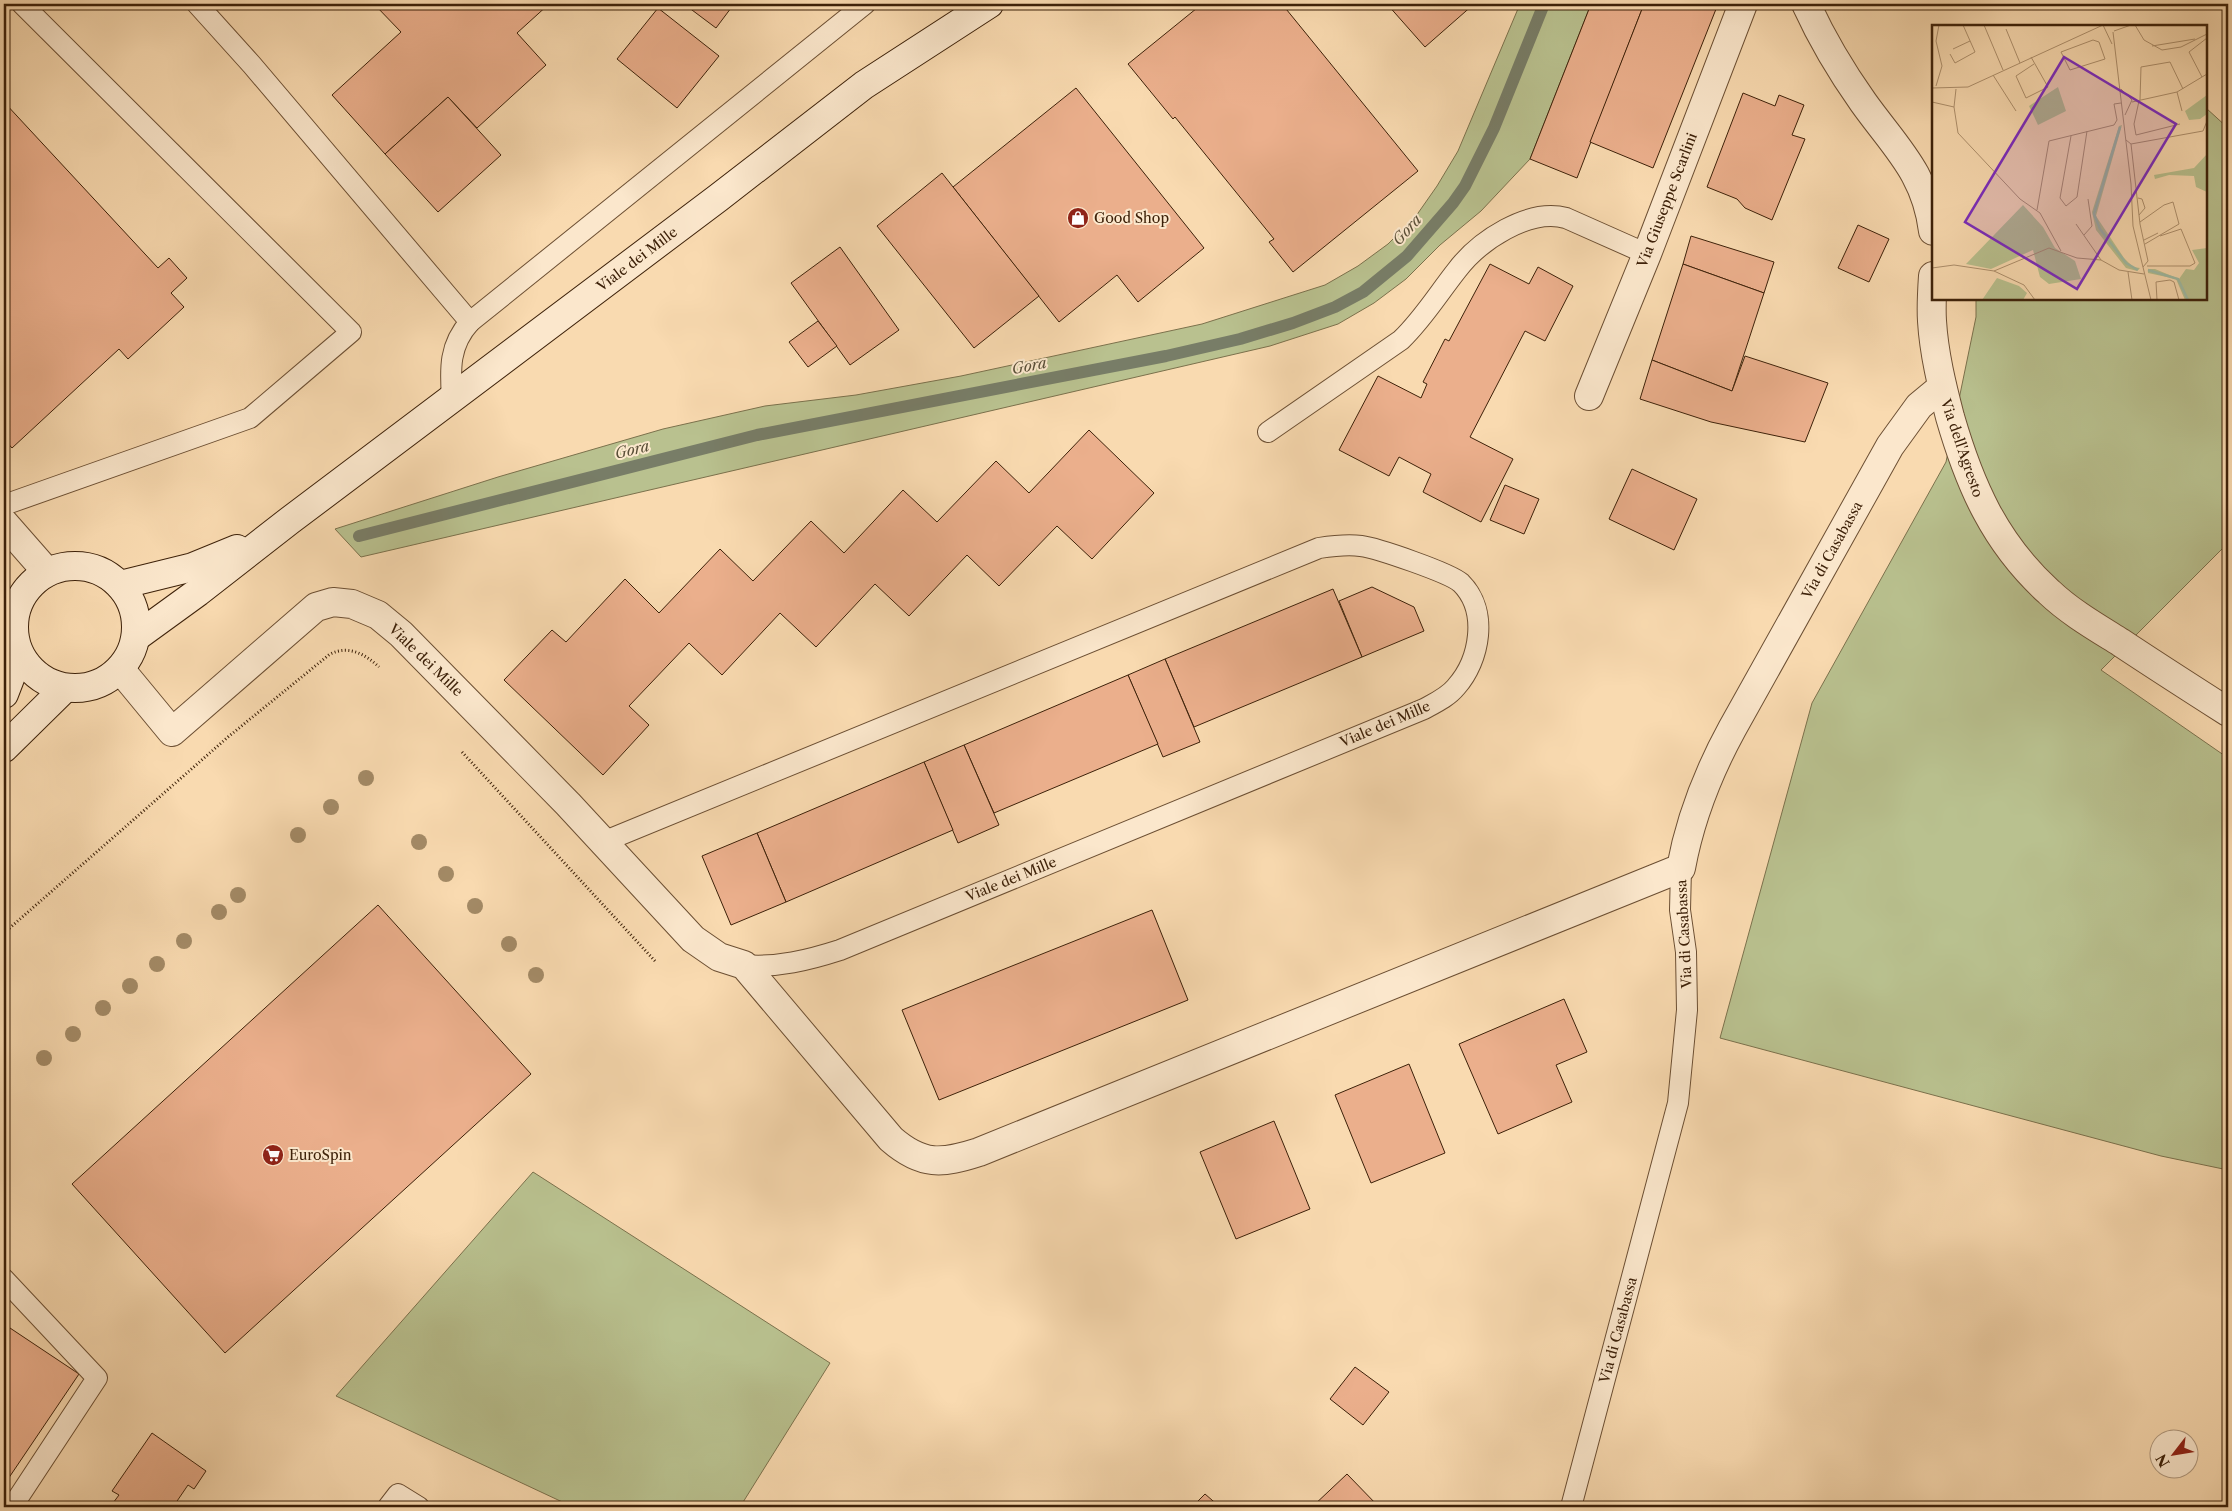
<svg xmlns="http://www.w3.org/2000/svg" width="2232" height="1511" viewBox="0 0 2232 1511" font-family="'Libre Caslon Text',serif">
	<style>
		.green { fill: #b9c18f; stroke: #7b714c }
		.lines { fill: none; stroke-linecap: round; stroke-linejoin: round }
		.stream { stroke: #787d67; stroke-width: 12 }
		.building { fill: #ebaf8c; stroke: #3d2109 }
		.lane-casing { stroke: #6c4f33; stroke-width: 22 }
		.street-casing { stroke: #6c4f33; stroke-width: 30 }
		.secondary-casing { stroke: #3d2109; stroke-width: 30 }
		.path { stroke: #3d2109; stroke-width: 3; stroke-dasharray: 1 2.5; stroke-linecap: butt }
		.lane { stroke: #fbe7cc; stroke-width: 20 }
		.street { stroke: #fbe7cc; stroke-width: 28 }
		.secondary { stroke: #fbe7cc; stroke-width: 28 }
		.tree { fill: #a38a66 }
		.labels { text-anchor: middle; stroke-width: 4; stroke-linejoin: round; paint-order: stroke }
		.street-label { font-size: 14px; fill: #3d2109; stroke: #fbe7cc }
		.poi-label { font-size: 14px; fill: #3d2109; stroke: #fbe7cc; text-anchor: start }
		.water-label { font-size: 15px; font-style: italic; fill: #5a4f38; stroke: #fbe7cc }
		.inset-river { fill: none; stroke: #9fbba5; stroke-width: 2.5 }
		.inset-road { fill: none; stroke: #ae906d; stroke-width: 1 }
		.view { fill: #7b2cbf; fill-opacity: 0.15; stroke: #7b2cbf; stroke-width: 2.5 }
		.inset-edge { fill: none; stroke: #3d2109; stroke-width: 2.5 }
	</style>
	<rect width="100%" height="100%" fill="#f9dab0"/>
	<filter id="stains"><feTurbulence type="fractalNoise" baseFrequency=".004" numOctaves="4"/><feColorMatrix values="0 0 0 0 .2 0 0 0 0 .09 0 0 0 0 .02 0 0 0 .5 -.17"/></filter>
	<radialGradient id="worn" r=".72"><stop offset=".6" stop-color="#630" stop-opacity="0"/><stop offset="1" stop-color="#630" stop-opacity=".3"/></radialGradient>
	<g class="green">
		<polygon points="1520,4 1591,4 1530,159 1481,211 1440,245 1406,279 1374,303 1338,324 1270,346 361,557 335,529 498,477 663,429 765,406 856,395 961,376 1202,324 1325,285 1358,266 1388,244 1416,216 1437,186 1458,151"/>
		<polygon points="2206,108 2228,128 2228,543 2101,670 2228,758 2228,1170 2161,1156 1720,1038 1812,703 1946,462 1976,317 1976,299 2206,299"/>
		<polygon points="533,1172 830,1363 740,1507 573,1507 336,1396"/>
	</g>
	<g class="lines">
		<polyline class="stream" points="359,536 757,435 1166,356 1240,339 1293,323 1335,307 1363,292 1407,256 1453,203 1465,186 1494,128 1544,4"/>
	</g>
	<g class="building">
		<polygon points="374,4 549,4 517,33 546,65 477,128 448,97 385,154 332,95 401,32"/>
		<polygon points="684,4 734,4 716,28"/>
		<polygon points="1202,4 1282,4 1418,171 1293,272 1269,242 1274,239 1175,117 1173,119 1128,64"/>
		<polygon points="1387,4 1474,4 1425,47"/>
		<polygon points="1591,4 1644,4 1577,178 1530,159"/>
		<polygon points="1644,4 1718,4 1653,168 1590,142"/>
		<polygon points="658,8 719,56 677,108 617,59"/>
		<polygon points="1076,88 1204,248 1138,302 1117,275 1059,322 953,187"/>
		<polygon points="1743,93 1775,106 1779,95 1804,105 1792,135 1805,139 1772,220 1745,208 1737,199 1707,187"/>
		<polygon points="448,97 501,155 438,212 385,154"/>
		<polygon points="4,102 158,268 169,258 187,278 171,293 184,307 128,359 119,349 12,448 4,439"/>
		<polygon points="942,173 1039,296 974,348 877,226"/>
		<polygon points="1858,225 1889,239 1869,282 1838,268"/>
		<polygon points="1691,236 1774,262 1764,293 1683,264"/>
		<polygon points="840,247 899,330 850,365 791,283"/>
		<polygon points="1490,264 1529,284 1538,267 1573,286 1545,341 1525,331 1470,437 1513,459 1481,522 1423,492 1431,474 1399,457 1389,476 1339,450 1378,376 1421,398 1427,384 1423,382 1445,339 1449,341"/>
		<polygon points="1683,264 1764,293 1732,391 1652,360"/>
		<polygon points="818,321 837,346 808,367 789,342"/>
		<polygon points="1745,356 1828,383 1805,442 1711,422 1640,399 1652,360 1732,391"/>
		<polygon points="1089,430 1154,493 1092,559 1057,526 999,586 967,555 909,616 875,584 816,647 780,613 722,675 689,643 629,706 649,725 603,775 504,680 552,630 566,642 625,579 659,613 720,549 753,581 811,521 844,553 903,490 937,522 996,461 1029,493"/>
		<polygon points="1632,469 1697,499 1674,550 1609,519"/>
		<polygon points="1505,485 1539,499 1524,534 1490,520"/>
		<polygon points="1372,587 1414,607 1424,631 1362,657 1339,601"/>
		<polygon points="1333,589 1362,657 1194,727 1165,659"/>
		<polygon points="1165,659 1200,742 1163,757 1128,675"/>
		<polygon points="1128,675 1158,744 994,813 964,745"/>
		<polygon points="964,745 999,825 958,843 924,762"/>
		<polygon points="924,762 953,830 786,902 757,833"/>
		<polygon points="757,833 786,902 731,925 702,856"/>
		<polygon points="378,905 531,1074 225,1353 72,1184"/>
		<polygon points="1152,910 1188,1000 939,1100 902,1010"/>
		<polygon points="1564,999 1587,1052 1556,1065 1572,1102 1498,1134 1459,1044"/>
		<polygon points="1409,1064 1445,1153 1371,1183 1335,1095"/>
		<polygon points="1274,1121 1310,1209 1236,1239 1200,1152"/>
		<polygon points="4,1324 79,1374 4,1485"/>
		<polygon points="1355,1367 1389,1392 1363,1425 1330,1399"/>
		<polygon points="152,1433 206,1471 194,1489 188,1485 173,1507 110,1507 119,1495 112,1491"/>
		<polygon points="1347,1474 1379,1507 1312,1507"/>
		<polygon points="1205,1494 1220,1507 1192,1507"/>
	</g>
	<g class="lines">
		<g class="lane-casing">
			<g id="lane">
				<polyline points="197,4 252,65 470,322"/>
				<path d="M452,398C450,369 449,345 470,322L865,4"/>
				<path d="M1268,432L1401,340C1423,319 1438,294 1457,270C1479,241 1528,208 1566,218L1647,254"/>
				<polyline points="4,505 250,418 351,332 22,4"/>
				<path d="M603,842L1319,548C1332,546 1347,544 1361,546C1377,548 1450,573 1461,583C1489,611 1480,660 1456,687C1448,697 1435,703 1424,709L840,950C809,960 777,968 744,965"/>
				<polyline points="4,1279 97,1378 12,1507"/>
				<polyline points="388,1507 398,1494 419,1507"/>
				<polyline points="1571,1507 1678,1103 1687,1010 1686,952 1680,910 1681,868"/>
			</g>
		</g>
		<g class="street-casing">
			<g id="street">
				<path d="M1806,4C1822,39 1841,71 1863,102C1895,147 1926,173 1933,231"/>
				<path d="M1933,276C1932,291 1931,306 1932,321C1934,354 1942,386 1950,417C1970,486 1995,543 2049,592C2070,612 2096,627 2120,642C2156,666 2192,689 2228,712"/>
				<polyline points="1589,396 1647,254 1743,4"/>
				<polyline points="4,523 47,572"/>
				<path d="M120,669L172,732L316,607L333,602L352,604L378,615L401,634L568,804L693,939L719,957L744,965L891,1139C922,1166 942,1164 979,1152L1681,868C1690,819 1708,773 1732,729L1890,446L1919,406L1942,387"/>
			</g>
		</g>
		<g class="secondary-casing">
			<g id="secondary">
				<circle cx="75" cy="627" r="61"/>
				<polyline points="120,585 193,567 237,549"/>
				<polyline points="136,637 198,592 289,521 718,198 864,85 989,4"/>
				<polyline points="4,694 19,655"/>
				<polyline points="4,748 64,689"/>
			</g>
		</g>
		<g class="path">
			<polyline points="462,752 655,961"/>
			<path d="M4,933L228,737L330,654C349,645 365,654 379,667"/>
		</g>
		<use href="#lane" class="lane"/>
		<use href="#street" class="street"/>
		<use href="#secondary" class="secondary"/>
	</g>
	<g class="tree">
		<circle cx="366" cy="778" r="8"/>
		<circle cx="331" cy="807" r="8"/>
		<circle cx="298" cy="835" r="8"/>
		<circle cx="419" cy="842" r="8"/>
		<circle cx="446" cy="874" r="8"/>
		<circle cx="238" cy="895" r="8"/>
		<circle cx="475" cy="906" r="8"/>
		<circle cx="219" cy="912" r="8"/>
		<circle cx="184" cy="941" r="8"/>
		<circle cx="509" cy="944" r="8"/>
		<circle cx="157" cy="964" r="8"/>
		<circle cx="536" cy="975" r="8"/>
		<circle cx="130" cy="986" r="8"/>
		<circle cx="103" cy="1008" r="8"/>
		<circle cx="73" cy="1034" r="8"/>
		<circle cx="44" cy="1058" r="8"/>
	</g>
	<defs>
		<g id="shop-disc" transform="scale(1.125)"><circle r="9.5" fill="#8f2418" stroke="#fbe7cc"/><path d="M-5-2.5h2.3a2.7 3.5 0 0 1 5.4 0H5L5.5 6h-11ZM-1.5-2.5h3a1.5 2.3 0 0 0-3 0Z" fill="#fff"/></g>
		<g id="supermarket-disc" transform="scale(1.125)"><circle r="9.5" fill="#8f2418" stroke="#fbe7cc"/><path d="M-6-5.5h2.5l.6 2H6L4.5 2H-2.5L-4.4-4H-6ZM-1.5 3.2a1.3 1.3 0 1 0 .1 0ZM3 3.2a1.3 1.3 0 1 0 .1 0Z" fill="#fff"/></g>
	</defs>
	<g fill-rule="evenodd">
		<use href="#shop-disc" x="1078" y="218"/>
		<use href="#supermarket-disc" x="273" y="1155"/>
	</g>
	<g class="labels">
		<g class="street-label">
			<text transform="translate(1667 200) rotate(-69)" y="5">Via Giuseppe Scarlini</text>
			<text transform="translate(637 259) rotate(-37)" y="5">Viale dei Mille</text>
			<text transform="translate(1962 448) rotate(71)" y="5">Via dell'Agresto</text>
			<text transform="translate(1832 550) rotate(-61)" y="5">Via di Casabassa</text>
			<text transform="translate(426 660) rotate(44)" y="5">Viale dei Mille</text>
			<text transform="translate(1385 724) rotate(-23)" y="5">Viale dei Mille</text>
			<text transform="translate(1011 879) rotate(-22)" y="5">Viale dei Mille</text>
			<text transform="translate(1684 934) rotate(-93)" y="5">Via di Casabassa</text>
			<text transform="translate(1618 1330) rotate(-75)" y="5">Via di Casabassa</text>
		</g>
		<g class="poi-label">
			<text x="1094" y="223">Good Shop</text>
			<text x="289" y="1160">EuroSpin</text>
		</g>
		<g class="water-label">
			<text transform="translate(1407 230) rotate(-48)" y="5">Gora</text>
			<text transform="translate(1029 366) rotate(-11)" y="5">Gora</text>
			<text transform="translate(632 450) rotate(-14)" y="5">Gora</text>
		</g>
	</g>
	<g transform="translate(1932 25)">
		<rect width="275" height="275" fill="#f9dab0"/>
		<path d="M126,62L134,86L106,100L97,81ZM275,70V89L268,94L257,95L253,86ZM190,100L164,191L192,233L201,242L208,243L205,246L194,243L164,205L160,187L187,101ZM275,129V167L264,162L262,151L237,150L223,154L222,150L262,143ZM91,180L111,202L123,223L143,236L149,254L117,259L108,252L101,225L59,244L34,239ZM275,223V275H253L244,254L216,248V244H223L247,254L254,244L262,245L267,238L260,225ZM65,253L87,261L95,268L91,275H50Z" fill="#b9c18f"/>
		<path class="inset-river" d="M188,102L162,189L168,204L194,238L206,245M216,245L246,254L256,275"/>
		<path class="inset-road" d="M52,0L71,45M171,0L180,19M203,0L212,15L230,25L249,22L275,9M74,4L88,38M182,6L199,0M181,7L199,159L201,201L219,275M161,15L167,17L173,34L138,45L129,27ZM220,21L263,14M21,24L38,16M18,29L23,38L43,27L31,0M99,32L116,62L94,73L84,51L102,39M61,50L84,86M270,52L257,27L275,13M4,61L10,41L4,16L7,0M0,63L36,62L171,0M24,64L22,82L26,108L88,174L108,188L129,226M189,64L200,75L193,90M245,67L250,86M208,75L209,42L238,37L251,64M207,76L202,99L204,110L248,99M0,77L22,82M200,77L245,67L275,49M139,111L128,173L134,181L145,172L155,106M194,115L199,119L208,199L216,236L211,242M199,119L271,106L275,96M206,173L210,174L213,183L207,190M105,185L117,116L182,100L185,95L182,79L189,78M208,197L232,180L241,177L247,199L213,219M144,199L169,235L187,245L212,249M152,210L160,201L156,174M212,215L226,208M215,241H258L263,238L249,204L228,211M0,243L22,240L62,246L117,223L145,233L169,235M62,246L92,260L103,275M196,247L200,275M225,275L224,257L238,255L242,257L247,275"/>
		<path class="view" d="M132,32L244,99L145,264L33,197Z"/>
		<rect width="275" height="275" class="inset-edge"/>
	</g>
	<rect width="2232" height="1511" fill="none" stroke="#f9dab0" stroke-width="20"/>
	<rect x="5" y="5" width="2222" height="1501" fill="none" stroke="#3d2109" stroke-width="2.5"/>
	<rect x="10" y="10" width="2212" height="1491" fill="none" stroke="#3d2109"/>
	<g transform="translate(2174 1454) rotate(239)"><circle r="24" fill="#fbe7cc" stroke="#af987e"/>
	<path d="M0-4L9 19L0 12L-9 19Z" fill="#8f2418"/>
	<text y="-8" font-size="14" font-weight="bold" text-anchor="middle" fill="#3d2109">N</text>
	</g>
	<rect width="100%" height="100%" filter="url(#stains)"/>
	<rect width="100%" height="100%" fill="url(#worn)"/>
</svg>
